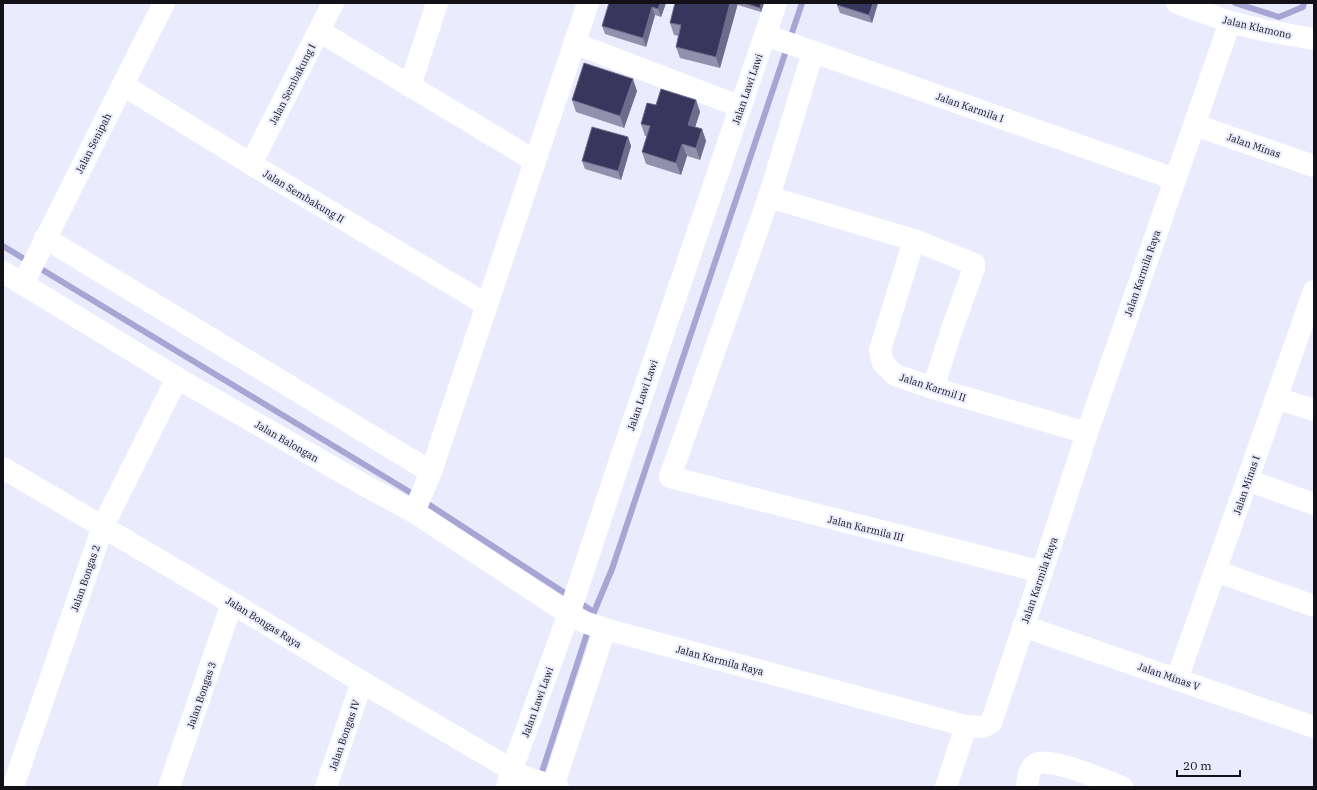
<svg xmlns="http://www.w3.org/2000/svg" width="1317" height="790" viewBox="0 0 1317 790" font-family="'IBM Plex Serif',serif">
	<style>
		.lines { fill: none; stroke-linecap: round; stroke-linejoin: round }
		.stream { stroke: #a6a5d4; stroke-width: 6 }
		.street { stroke: #fff; stroke-width: 22 }
		.secondary { stroke: #fff; stroke-width: 22 }
		.wall { fill: #9290ad }
		.shaded-wall { fill: #6e6c8d }
		.building { fill: #39365d; stroke: #6e6c8d }
		.labels { text-anchor: middle; stroke-width: 4; stroke-linejoin: round; paint-order: stroke }
		.street-label { font-size: 10px; fill: #111117; stroke: #eaebfd }
	</style>
	<rect width="100%" height="100%" fill="#eaebfd"/>
	<g class="lines">
		<g class="stream">
			<polyline points="1235,3 1279,17 1303,7 1304,3"/>
			<polyline points="3,246 408,491 594,612"/>
			<polyline points="540,778 594,612 612,569 802,3"/>
		</g>
		<g class="street">
			<polyline points="319,31 535,161"/>
			<polyline points="765,35 1175,179"/>
			<polyline points="574,43 741,107"/>
			<polyline points="813,52 769,197 670,477 1042,572"/>
			<polyline points="123,85 251,164 487,305"/>
			<polyline points="410,86 437,3"/>
			<polyline points="1195,125 1314,166"/>
			<polyline points="251,164 333,3"/>
			<polyline points="769,197 914,240 974,264 974,268 952,329 933,388"/>
			<polyline points="45,238 431,472"/>
			<polyline points="914,240 880,350 883,363 895,375 933,388 1087,433"/>
			<polyline points="3,272 177,378 364,485 414,512 569,614 584,622 605,629 966,726 983,727 991,723 1042,572 1087,433 1230,22"/>
			<polyline points="23,284 164,3"/>
			<polyline points="1276,398 1314,410"/>
			<polyline points="3,468 232,603 362,682 524,777 558,787"/>
			<polyline points="1247,480 1314,504"/>
			<polyline points="414,512 431,472 588,3"/>
			<polyline points="1215,571 1314,606"/>
			<polyline points="1023,626 1314,727"/>
			<polyline points="1177,679 1314,291"/>
			<polyline points="13,787 103,526 177,378"/>
			<polyline points="169,787 232,603"/>
			<polyline points="326,787 362,682"/>
			<polyline points="507,787 512,769 572,605 620,460 776,3"/>
			<polyline points="553,787 605,629"/>
			<polyline points="946,787 966,726"/>
			<path d="M1027,787C1028,779 1028,769 1036,764C1048,756 1107,781 1122,787"/>
		</g>
		<polyline class="secondary" points="1177,3 1230,22 1262,30 1314,39"/>
	</g>
	<g class="wall">
		<polygon points="609,3 666,3 661,17 655,15 646,47 605,34 602,26"/>
		<polygon points="683,3 764,3 761,12 738,5 738,3 720,68 680,58 676,47 679,36 674,35 670,23"/>
		<polygon points="838,3 878,3 872,23 840,13 837,5"/>
		<polygon points="637,91 624,128 576,112 572,100"/>
		<polygon points="696,100 700,112 695,127 702,129 706,141 700,160 687,156 681,175 646,164 642,152 647,136 645,136 641,124 656,105"/>
		<polygon points="628,137 631,146 621,180 585,169 582,161"/>
	</g>
	<g class="shaded-wall">
		<polygon points="660,3 666,3 661,17 658,9"/>
		<polygon points="730,3 738,3 720,68 716,57"/>
		<polygon points="761,3 764,3 761,12 760,8"/>
		<polygon points="873,3 878,3 872,23 869,15"/>
		<polygon points="652,7 655,15 646,47 643,38"/>
		<polygon points="633,79 637,91 624,128 620,116"/>
		<polygon points="696,100 700,112 692,137 688,125"/>
		<polygon points="702,129 706,141 700,160 696,148"/>
		<polygon points="628,137 631,146 621,180 618,171"/>
		<polygon points="682,144 687,156 681,175 676,163"/>
	</g>
	<g class="building">
		<polygon points="609,3 660,3 658,9 652,7 643,38 602,26"/>
		<polygon points="675,3 730,3 716,57 676,47 681,25 670,23"/>
		<polygon points="744,3 761,3 760,8"/>
		<polygon points="838,3 873,3 869,15 837,5"/>
		<polygon points="584,63 633,79 620,116 572,100"/>
		<polygon points="661,89 696,100 688,125 702,129 696,148 682,144 676,163 642,152 650,126 641,124 647,103 656,105"/>
		<polygon points="592,127 628,137 618,171 582,161"/>
	</g>
	<g class="labels">
		<g class="street-label">
			<text transform="translate(1257 27) rotate(13)" y="4">Jalan Klamono</text>
			<text transform="translate(292 84) rotate(-63)" y="4">Jalan Sembakung I</text>
			<text transform="translate(747 89) rotate(-71)" y="4">Jalan Lawi Lawi</text>
			<text transform="translate(970 107) rotate(19)" y="4">Jalan Karmila I</text>
			<text transform="translate(93 143) rotate(-63)" y="4">Jalan Senipah</text>
			<text transform="translate(1254 145) rotate(19)" y="4">Jalan Minas</text>
			<text transform="translate(304 196) rotate(31)" y="4">Jalan Sembakung II</text>
			<text transform="translate(1142 273) rotate(-71)" y="4">Jalan Karmila Raya</text>
			<text transform="translate(933 387) rotate(18)" y="4">Jalan Karmil II</text>
			<text transform="translate(642 395) rotate(-71)" y="4">Jalan Lawi Lawi</text>
			<text transform="translate(287 441) rotate(30)" y="4">Jalan Balongan</text>
			<text transform="translate(1246 485) rotate(-71)" y="4">Jalan Minas I</text>
			<text transform="translate(866 528) rotate(14)" y="4">Jalan Karmila III</text>
			<text transform="translate(85 578) rotate(-71)" y="4">Jalan Bongas 2</text>
			<text transform="translate(1039 580) rotate(-71)" y="4">Jalan Karmila Raya</text>
			<text transform="translate(264 622) rotate(32)" y="4">Jalan Bongas Raya</text>
			<text transform="translate(720 660) rotate(15)" y="4">Jalan Karmila Raya</text>
			<text transform="translate(1169 676) rotate(19)" y="4">Jalan Minas V</text>
			<text transform="translate(201 695) rotate(-71)" y="4">Jalan Bongas 3</text>
			<text transform="translate(537 702) rotate(-70)" y="4">Jalan Lawi Lawi</text>
			<text transform="translate(344 735) rotate(-71)" y="4">Jalan Bongas IV</text>
		</g>
	</g>
	<rect width="1317" height="790" fill="none" stroke="#111117" stroke-width="8"/>
	<path d="M1177 770v6h63v-6" fill="none" stroke="#111117" stroke-width="2"/>
	<text x="1183" y="770" font-size="12" fill="#111117" stroke="#eaebfd" stroke-width="3" paint-order="stroke">20 m</text>
</svg>
